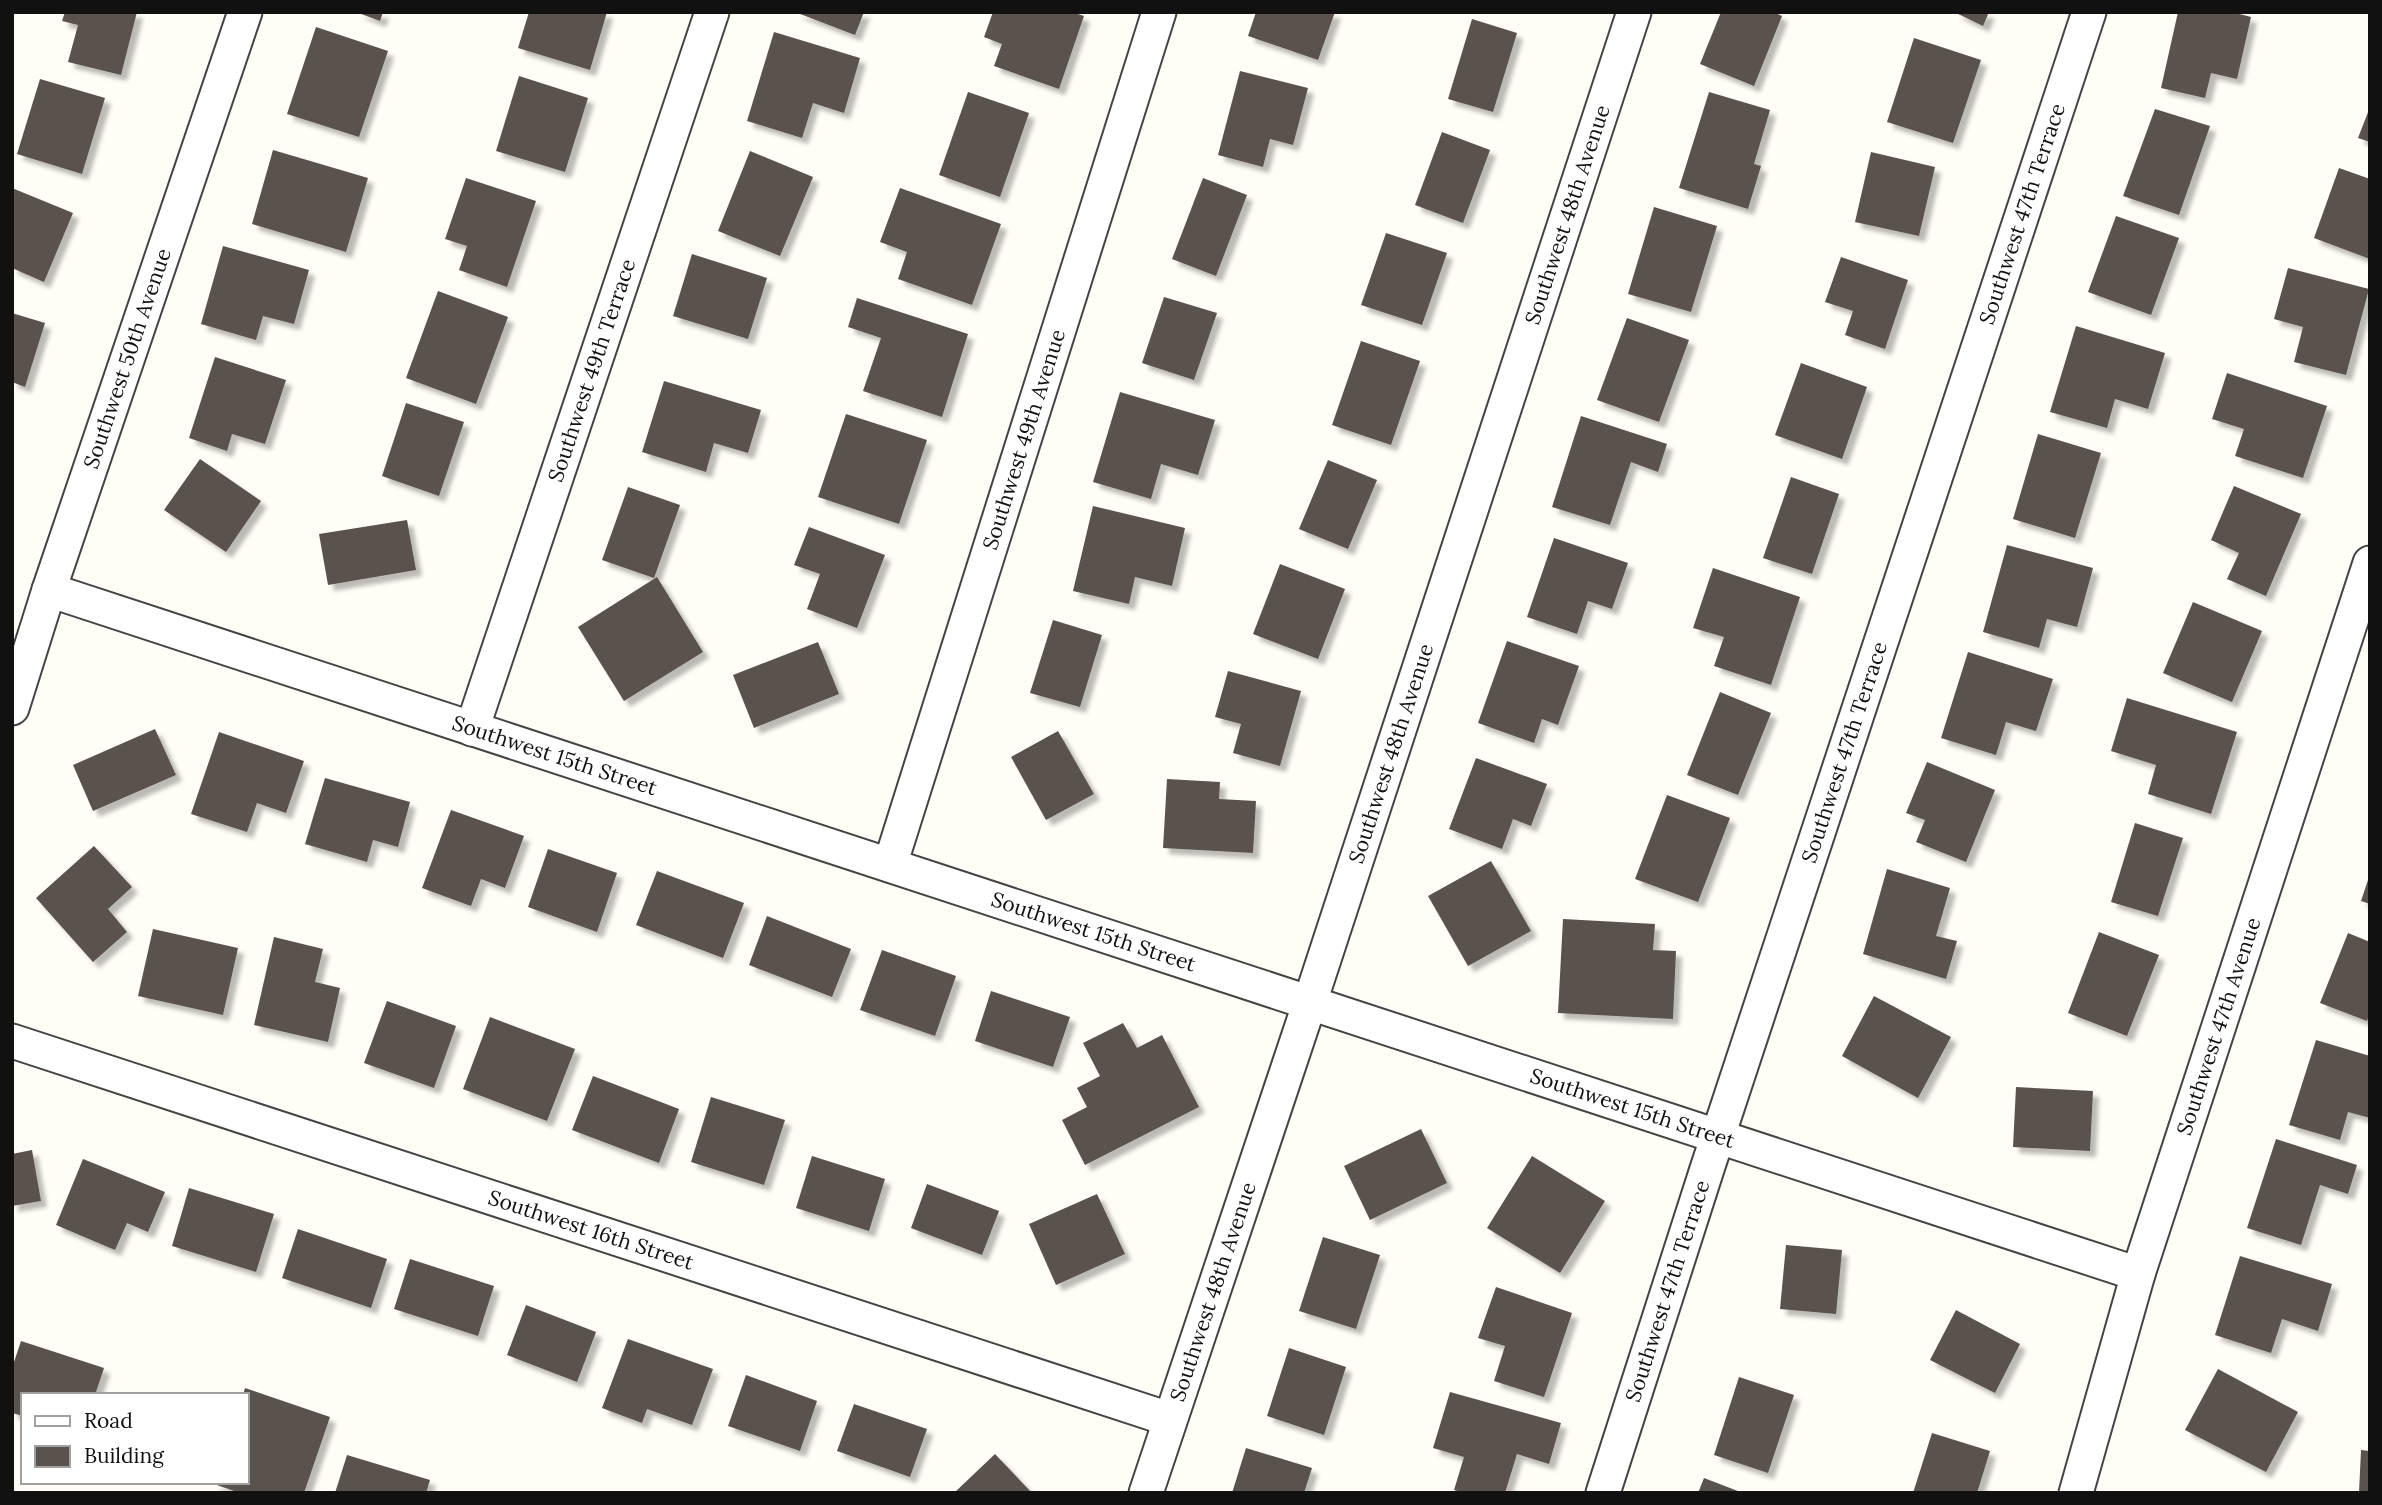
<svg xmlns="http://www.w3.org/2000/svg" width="2382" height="1505" viewBox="0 0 2382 1505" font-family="Lora,serif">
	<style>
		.building { fill: #5a524d; filter: url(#shadow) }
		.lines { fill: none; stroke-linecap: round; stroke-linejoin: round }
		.street-casing { stroke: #444; stroke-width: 37 }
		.street { stroke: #fff; stroke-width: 33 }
		.labels { text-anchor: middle; stroke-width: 7; stroke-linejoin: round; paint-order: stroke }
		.street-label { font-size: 21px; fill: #111; stroke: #fff }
	</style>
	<defs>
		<filter id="shadow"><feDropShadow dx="6" dy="6" stdDeviation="2" flood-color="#0004"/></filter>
	</defs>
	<rect width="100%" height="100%" fill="#fffdf5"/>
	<g class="building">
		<polygon points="65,12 137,12 121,75 68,62 78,25 62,21"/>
		<polygon points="356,12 383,12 380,21"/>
		<polygon points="529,12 607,12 590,70 518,48"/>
		<polygon points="795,12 864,12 855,35"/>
		<polygon points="993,12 1072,12 1084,16 1059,89 994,66 1002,44 984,37"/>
		<polygon points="1256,12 1335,12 1318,60 1248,36"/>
		<polygon points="1721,12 1773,12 1782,16 1754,86 1700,64"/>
		<polygon points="1954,12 1989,12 1983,26"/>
		<polygon points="2178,12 2232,12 2251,17 2237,79 2211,73 2205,98 2161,88"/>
		<polygon points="1472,19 1517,33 1493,112 1448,99"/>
		<polygon points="316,27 388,51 359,137 287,114"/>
		<polygon points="774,32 860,58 844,113 813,103 802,138 747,121"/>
		<polygon points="1914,38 1981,60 1953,143 1887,122"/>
		<polygon points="1240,71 1308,88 1293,145 1270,139 1263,167 1218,155"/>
		<polygon points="519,76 588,98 565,172 496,151"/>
		<polygon points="40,79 105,98 82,174 17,154"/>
		<polygon points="968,92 1029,113 1000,197 939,175"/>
		<polygon points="1709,92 1770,110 1754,164 1761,166 1748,209 1679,188"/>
		<polygon points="2370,107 2370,142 2358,138"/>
		<polygon points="2155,109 2210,126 2179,215 2123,196"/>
		<polygon points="1442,132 1490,150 1463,223 1415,205"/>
		<polygon points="273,150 368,178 346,252 252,224"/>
		<polygon points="750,151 813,177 780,256 718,231"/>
		<polygon points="1871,152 1935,167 1919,236 1855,222"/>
		<polygon points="2339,168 2370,179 2370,259 2314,238"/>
		<polygon points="466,178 536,201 507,287 459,270 467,246 445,239"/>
		<polygon points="1203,178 1247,195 1216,276 1172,259"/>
		<polygon points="12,188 73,213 44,282 12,268"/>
		<polygon points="900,188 1001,224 972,305 898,279 907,252 880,242"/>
		<polygon points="1654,207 1717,226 1691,312 1628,294"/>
		<polygon points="2116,216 2179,238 2151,315 2088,292"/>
		<polygon points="1386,233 1447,253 1422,325 1361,305"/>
		<polygon points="223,246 309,270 294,324 263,316 256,340 201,324"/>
		<polygon points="692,254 767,278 748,339 673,316"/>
		<polygon points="1841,257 1908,280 1885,349 1845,335 1853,311 1825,302"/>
		<polygon points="2288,268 2369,289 2346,375 2294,362 2303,327 2274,319"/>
		<polygon points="438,291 508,317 476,404 406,378"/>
		<polygon points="1164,297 1217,313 1194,380 1142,363"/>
		<polygon points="857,298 968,334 942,417 863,391 881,338 848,327"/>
		<polygon points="12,313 45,323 25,387 12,382"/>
		<polygon points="1627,318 1689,340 1659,422 1597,400"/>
		<polygon points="2076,326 2165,353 2148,409 2115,399 2107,428 2050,412"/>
		<polygon points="1361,341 1420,361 1391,445 1332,425"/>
		<polygon points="215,357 286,380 265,444 232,434 227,451 189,438"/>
		<polygon points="1801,363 1867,387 1842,459 1775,435"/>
		<polygon points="2227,373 2327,406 2303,478 2235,456 2244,429 2212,419"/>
		<polygon points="664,381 761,410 748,453 714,443 706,472 642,452"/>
		<polygon points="1120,392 1215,420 1198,475 1161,464 1151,499 1093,482"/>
		<polygon points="406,403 464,422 439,496 382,476"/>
		<polygon points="846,414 927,440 899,524 818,497"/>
		<polygon points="1581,416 1667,444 1658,472 1631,462 1610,525 1552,507"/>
		<polygon points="2038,434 2101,453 2075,538 2013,519"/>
		<polygon points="200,459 261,501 226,552 164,510"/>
		<polygon points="1328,460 1377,480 1348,549 1299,529"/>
		<polygon points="1791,477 1839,494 1812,574 1763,558"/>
		<polygon points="2234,486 2301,514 2266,596 2227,579 2239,553 2211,540"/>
		<polygon points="628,487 680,505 654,578 602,560"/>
		<polygon points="1093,506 1185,528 1172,586 1135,577 1129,604 1073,591"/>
		<polygon points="407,520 416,570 328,585 319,534"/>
		<polygon points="809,527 885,555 857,628 807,609 820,574 794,565"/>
		<polygon points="1554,538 1628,563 1612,609 1588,601 1577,634 1527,617"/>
		<polygon points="2007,545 2093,568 2077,627 2047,619 2039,648 1983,632"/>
		<polygon points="1280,564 1345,589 1318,659 1253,634"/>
		<polygon points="1713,568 1800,597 1771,685 1714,666 1724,637 1693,628"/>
		<polygon points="657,577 703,652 624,701 578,627"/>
		<polygon points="2193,602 2262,631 2232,702 2163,673"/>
		<polygon points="1053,620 1102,635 1080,707 1030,693"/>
		<polygon points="1507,641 1579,666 1558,725 1542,719 1534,743 1478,723"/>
		<polygon points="818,642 839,694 754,728 733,675"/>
		<polygon points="1968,652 2053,679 2036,731 2006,722 1996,755 1941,738"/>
		<polygon points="1228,671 1301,691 1280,766 1233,753 1241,724 1215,717"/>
		<polygon points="1720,692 1771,713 1738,795 1687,775"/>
		<polygon points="2127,698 2237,732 2211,814 2148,794 2156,765 2111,751"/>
		<polygon points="155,729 176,775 93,811 73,765"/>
		<polygon points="1058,731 1094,794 1046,820 1011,757"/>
		<polygon points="219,732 304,761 286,813 257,803 247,832 191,814"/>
		<polygon points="1476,758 1547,784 1531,826 1513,819 1502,849 1449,829"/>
		<polygon points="1927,762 1995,790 1966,862 1916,842 1925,820 1906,813"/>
		<polygon points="325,778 410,802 398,847 373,840 367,862 305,844"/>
		<polygon points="1167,779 1220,782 1219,799 1256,801 1253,853 1163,848"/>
		<polygon points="1667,795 1730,818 1698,902 1635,879"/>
		<polygon points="451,810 524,836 505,888 481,879 471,906 422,888"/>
		<polygon points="2135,823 2183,838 2158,916 2111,902"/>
		<polygon points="94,846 132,887 108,909 127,932 93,962 36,898"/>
		<polygon points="548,849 617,873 597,932 528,907"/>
		<polygon points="1491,861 1531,931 1468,966 1428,896"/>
		<polygon points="1887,869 1950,888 1936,936 1957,941 1946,979 1863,954"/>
		<polygon points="657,871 744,903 723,958 636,925"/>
		<polygon points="2370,874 2370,904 2361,901"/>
		<polygon points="767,916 851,949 832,997 749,965"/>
		<polygon points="1563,919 1655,924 1653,950 1676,951 1673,1019 1558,1013"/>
		<polygon points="153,929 238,948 223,1015 138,996"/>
		<polygon points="2099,932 2159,955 2127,1036 2068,1013"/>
		<polygon points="2348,933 2370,942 2370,1013 2367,1021 2320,1003"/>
		<polygon points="274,937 323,949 315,982 340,988 328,1042 254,1025"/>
		<polygon points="882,950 956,976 935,1036 860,1010"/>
		<polygon points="991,991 1070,1017 1053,1067 975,1041"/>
		<polygon points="1874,996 1951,1037 1918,1098 1842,1056"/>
		<polygon points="387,1001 456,1026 434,1088 364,1063"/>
		<polygon points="490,1017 575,1049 547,1121 463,1089"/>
		<polygon points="1123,1023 1137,1048 1162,1035 1199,1107 1085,1165 1062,1120 1087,1107 1077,1088 1100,1076 1083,1043"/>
		<polygon points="2316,1040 2370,1056 2370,1118 2348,1112 2340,1140 2289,1125"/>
		<polygon points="593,1076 679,1109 659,1163 572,1130"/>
		<polygon points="2016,1087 2093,1091 2090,1151 2013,1147"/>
		<polygon points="711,1097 785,1120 764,1185 691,1162"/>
		<polygon points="1421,1129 1447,1183 1370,1220 1344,1166"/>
		<polygon points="2276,1139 2357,1165 2348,1194 2320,1185 2301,1245 2247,1228"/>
		<polygon points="32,1150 41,1201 12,1206 12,1154"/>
		<polygon points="812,1156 885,1179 869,1231 796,1208"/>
		<polygon points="1532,1156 1605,1201 1560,1273 1487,1228"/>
		<polygon points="83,1159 165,1192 148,1232 127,1223 115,1250 56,1225"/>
		<polygon points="927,1184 999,1211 982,1255 911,1228"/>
		<polygon points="189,1188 274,1214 256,1272 172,1246"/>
		<polygon points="1097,1194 1125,1254 1056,1285 1029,1224"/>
		<polygon points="298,1229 387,1259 371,1308 282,1278"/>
		<polygon points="1323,1237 1380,1255 1356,1329 1299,1311"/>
		<polygon points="1786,1245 1842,1250 1836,1314 1780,1309"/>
		<polygon points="2240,1256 2332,1284 2318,1331 2282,1319 2271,1353 2215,1335"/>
		<polygon points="410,1259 494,1286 478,1336 394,1309"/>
		<polygon points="1496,1287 1572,1313 1544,1397 1494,1381 1505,1346 1478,1338"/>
		<polygon points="526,1305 596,1332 577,1382 507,1355"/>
		<polygon points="1956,1310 2020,1344 1995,1393 1930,1360"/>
		<polygon points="628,1339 713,1369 692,1425 647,1409 642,1423 602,1408"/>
		<polygon points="21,1341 104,1368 95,1395 23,1395 23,1416 12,1413 12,1368"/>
		<polygon points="1289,1348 1346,1367 1324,1435 1267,1416"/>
		<polygon points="2218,1369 2298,1412 2266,1472 2185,1430"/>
		<polygon points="746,1375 817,1401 800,1451 728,1426"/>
		<polygon points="1739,1377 1794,1395 1768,1473 1714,1455"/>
		<polygon points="245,1388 330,1417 304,1493 240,1493 211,1483 247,1482 247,1395 243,1395"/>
		<polygon points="1450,1392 1561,1423 1549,1464 1517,1454 1505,1493 1464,1493 1454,1490 1464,1457 1433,1448"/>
		<polygon points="854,1404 927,1429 910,1477 837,1451"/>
		<polygon points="1932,1433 1990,1451 1977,1493 1913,1493"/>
		<polygon points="1246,1448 1312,1468 1304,1493 1232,1493"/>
		<polygon points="2361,1450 2370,1451 2370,1493 2359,1493"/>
		<polygon points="995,1454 1032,1493 954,1493"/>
		<polygon points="347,1455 430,1480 426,1493 335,1493"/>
		<polygon points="1704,1478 1743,1493 1698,1493"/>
	</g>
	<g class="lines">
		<g class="street-casing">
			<g id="street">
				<path id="s1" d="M49,590L2138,1274"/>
				<path id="s2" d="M12,708L49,590L245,12"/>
				<path id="s3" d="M472,729L712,12"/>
				<path id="s4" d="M890,865L1159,12"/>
				<path id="s5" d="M12,1041L1169,1419"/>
				<path id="s6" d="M1146,1493L1310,1002L1634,12"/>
				<path id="s7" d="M1603,1493L1707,1169L2089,12"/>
				<path id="s8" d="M2076,1493L2138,1274L2370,563"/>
			</g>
		</g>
		<use href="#street" class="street"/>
	</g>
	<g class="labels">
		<g class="street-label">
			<text dy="7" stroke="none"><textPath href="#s6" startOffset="1346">Southwest 48th Avenue</textPath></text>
			<text dy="7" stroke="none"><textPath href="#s7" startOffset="1346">Southwest 47th Terrace</textPath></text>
			<text dy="7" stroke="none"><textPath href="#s2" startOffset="368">Southwest 50th Avenue</textPath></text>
			<text dy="7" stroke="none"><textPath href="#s3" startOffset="378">Southwest 49th Terrace</textPath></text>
			<text dy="7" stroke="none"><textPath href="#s4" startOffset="446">Southwest 49th Avenue</textPath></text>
			<text dy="7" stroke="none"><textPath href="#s7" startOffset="779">Southwest 47th Terrace</textPath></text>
			<text dy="7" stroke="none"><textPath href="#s6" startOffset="779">Southwest 48th Avenue</textPath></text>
			<text dy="7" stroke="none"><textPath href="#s1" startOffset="532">Southwest 15th Street</textPath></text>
			<text dy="7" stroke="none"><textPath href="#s1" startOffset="1099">Southwest 15th Street</textPath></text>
			<text dy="7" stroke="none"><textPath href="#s8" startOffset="488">Southwest 47th Avenue</textPath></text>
			<text dy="7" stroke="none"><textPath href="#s1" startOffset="1666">Southwest 15th Street</textPath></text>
			<text dy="7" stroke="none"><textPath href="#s5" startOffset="609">Southwest 16th Street</textPath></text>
			<text dy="7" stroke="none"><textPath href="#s6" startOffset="212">Southwest 48th Avenue</textPath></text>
			<text dy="7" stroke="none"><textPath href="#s7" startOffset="212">Southwest 47th Terrace</textPath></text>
		</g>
	</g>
	<rect width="2382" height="1505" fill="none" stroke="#111111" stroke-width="28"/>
	<rect x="21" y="1393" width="228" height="91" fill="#ffffff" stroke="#a0a0a0" stroke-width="2"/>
	<rect x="35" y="1416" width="35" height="10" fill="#ffffff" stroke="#a0a0a0" stroke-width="2"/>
	<text x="84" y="1428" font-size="21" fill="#111111">Road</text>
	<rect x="35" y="1446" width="35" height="21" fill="#5a524d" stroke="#a0a0a0" stroke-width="2"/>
	<text x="84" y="1463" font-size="21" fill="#111111">Building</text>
</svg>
